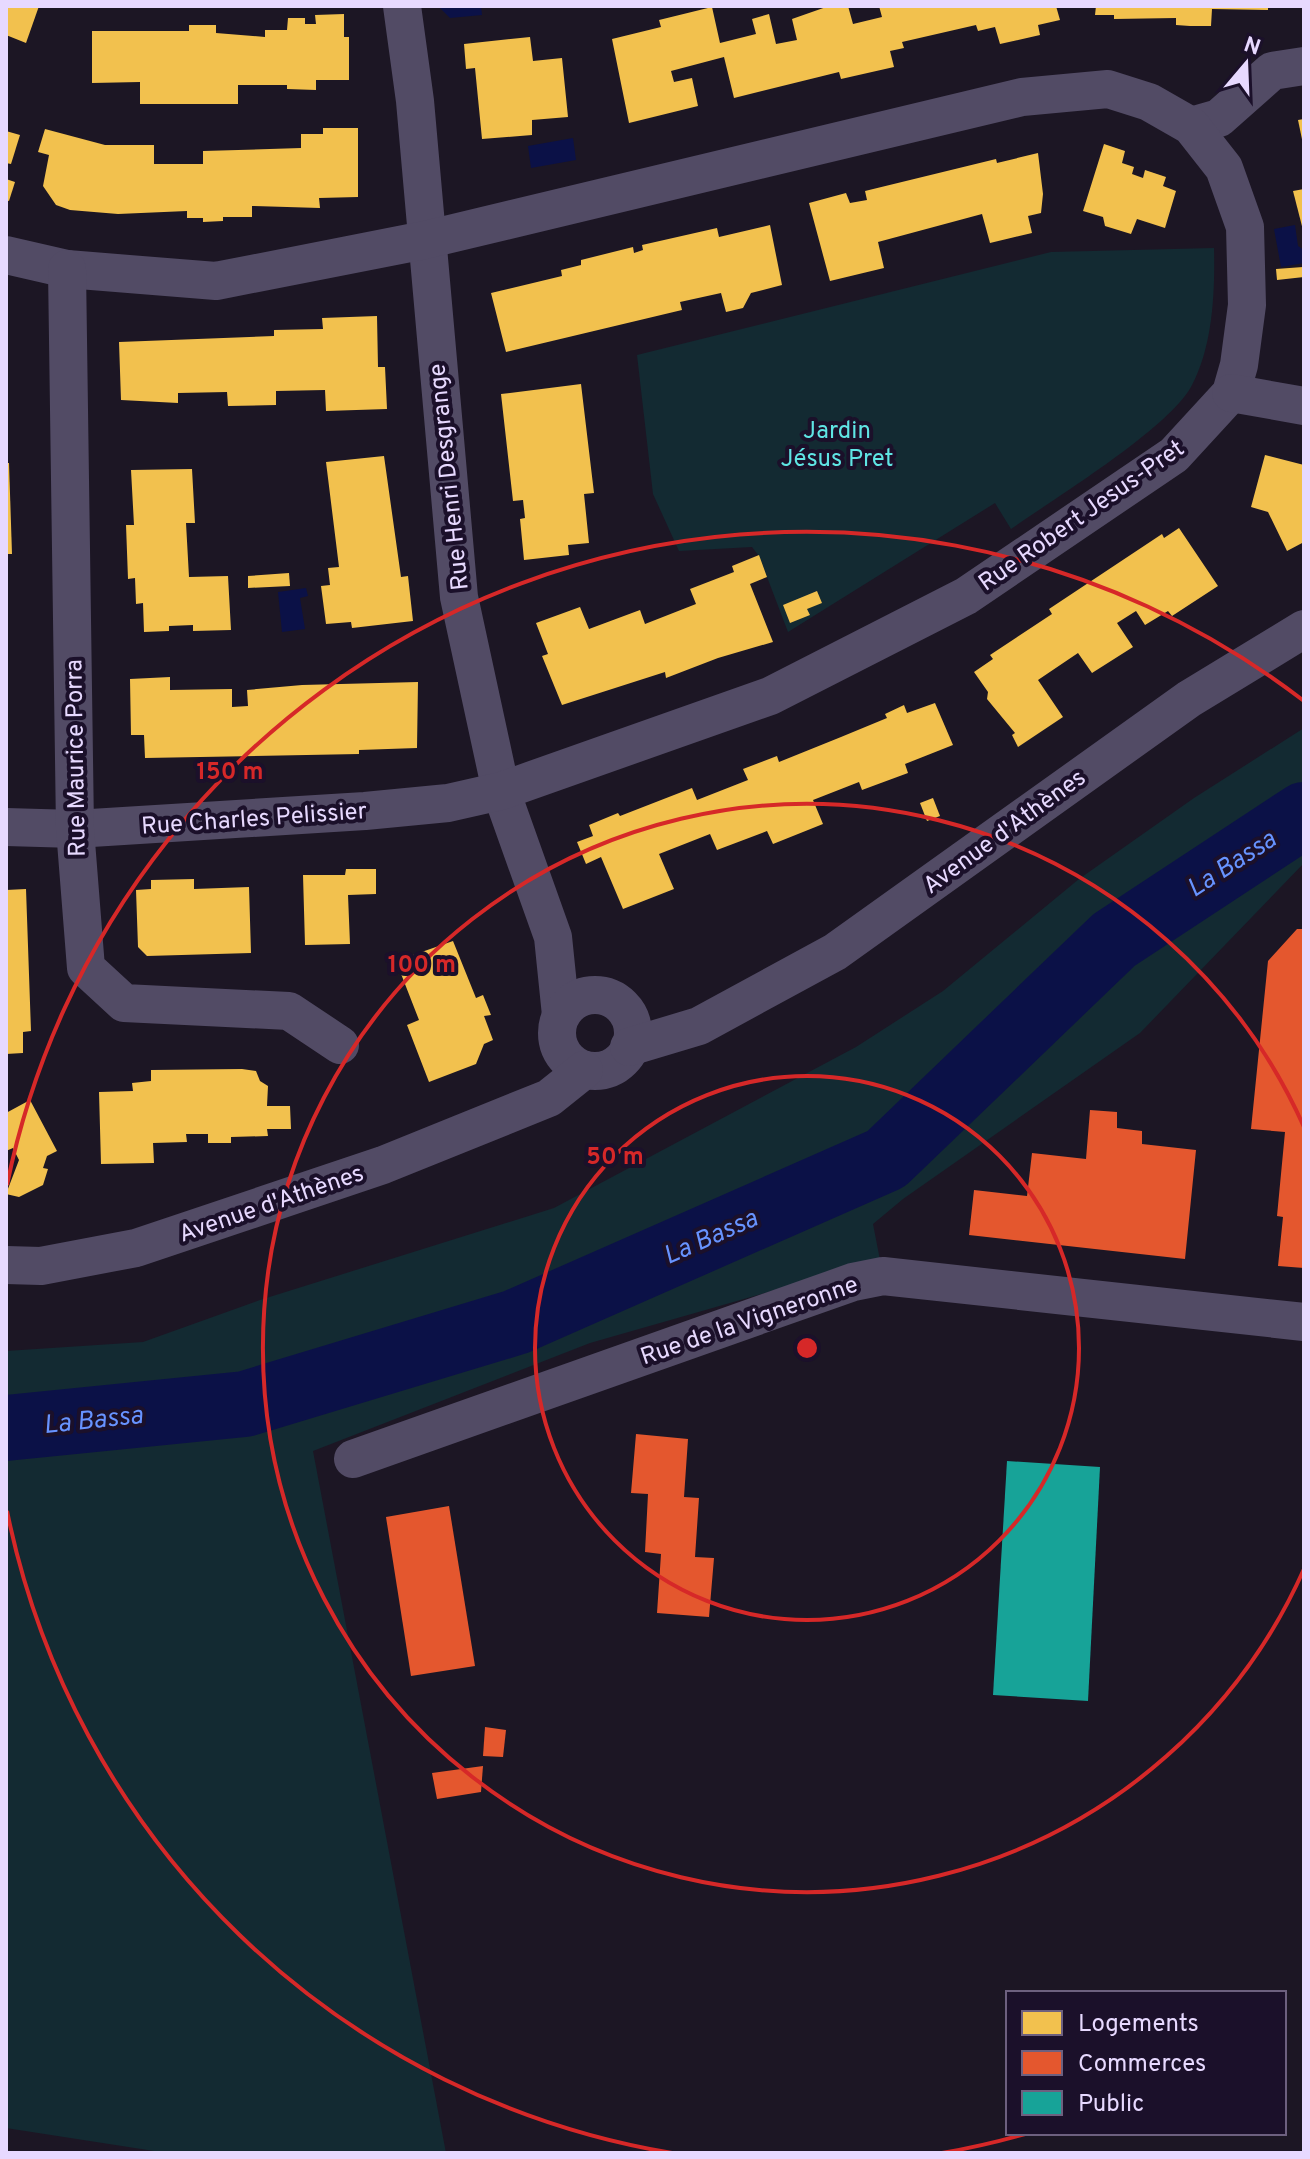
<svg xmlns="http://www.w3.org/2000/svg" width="1310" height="2159" viewBox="0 0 1310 2159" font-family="Overpass,sans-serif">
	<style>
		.green { fill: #132a32 }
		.water { fill: #0b1147 }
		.homes { fill: #f2c14e }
		.shops { fill: #e4572e }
		.public { fill: #17a398 }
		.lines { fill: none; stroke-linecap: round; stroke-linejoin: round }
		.river { stroke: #0b1147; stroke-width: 66 }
		.minor { stroke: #524b65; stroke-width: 38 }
		.ring { fill: none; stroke: #d62828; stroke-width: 4 }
		.labels { text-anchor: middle; stroke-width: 8; stroke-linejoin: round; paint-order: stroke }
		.park-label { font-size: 24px; fill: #5fe5e4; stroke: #1b102a }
		.street-label { font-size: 24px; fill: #e7d9ff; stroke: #1b102a }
		.water-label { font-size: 26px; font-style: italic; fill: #6793ff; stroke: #1b102a }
		.centre { fill: #d62828; stroke: #1b102a; stroke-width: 4 }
		.ring-label { font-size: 24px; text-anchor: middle; font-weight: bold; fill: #d62828; stroke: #1b102a; stroke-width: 8; stroke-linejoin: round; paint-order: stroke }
	</style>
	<rect width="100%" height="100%" fill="#1c1624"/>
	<g class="green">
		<path d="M1214,248C1215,292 1213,345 1192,385C1170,428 1055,498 1011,529L995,503L788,632L759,556L752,547L679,551L653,494L637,355L1051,252Z"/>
		<polygon points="1304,728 1304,863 1140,1033 903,1199 873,1224 880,1260 590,1343 313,1451 446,2153 167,2153 6,2128 6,1351 143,1342 260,1300 554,1208 856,1047 943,991 1079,879 1194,798"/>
	</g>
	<g class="water">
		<polygon points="438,6 481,6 482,15 450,18"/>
		<polygon points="573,138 576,160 531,168 528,146"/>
		<polygon points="1295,225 1298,246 1304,250 1304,263 1281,267 1274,229"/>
		<polygon points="306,588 308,596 300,598 305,629 282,632 278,592"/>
	</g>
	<g class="homes">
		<polygon points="6,6 39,6 26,43 6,35"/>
		<polygon points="829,6 848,6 853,24 882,17 879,6 1056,6 1060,20 1038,25 1040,35 1000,44 995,27 978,31 976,25 902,42 904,48 890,51 894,67 841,79 839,72 734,98 724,57 671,71 674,82 692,78 698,106 629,123 612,39 661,27 659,20 712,7 720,43 756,34 752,19 769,14 776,44 797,40 792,19"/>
		<polygon points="1096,6 1268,6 1268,10 1212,9 1211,26 1190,26 1176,25 1176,18 1114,19 1114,15 1095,15"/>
		<polygon points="344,14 344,37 349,37 349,80 316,80 316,90 287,89 287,85 238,85 238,104 140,104 140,82 92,83 92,31 189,31 189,25 216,25 216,33 265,37 265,30 287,30 288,18 305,18 305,24 316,24 315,15"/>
		<polygon points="530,37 533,61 562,58 568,117 532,120 532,135 482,139 475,68 466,69 464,44"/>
		<polygon points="1304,119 1304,144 1303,144 1298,120"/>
		<polygon points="323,128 358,128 358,197 319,198 320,208 252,206 252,217 223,217 223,221 203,222 203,218 187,218 187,211 118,214 70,210 56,205 43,186 49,155 38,152 45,129 105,145 154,145 154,164 203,164 203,151 301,148 301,134 323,134"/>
		<polygon points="6,131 20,135 11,164 6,163"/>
		<polygon points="1104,144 1125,151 1122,163 1134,167 1132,174 1143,178 1145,170 1166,177 1163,186 1176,191 1165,228 1137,219 1131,234 1105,226 1103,217 1083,211"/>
		<polygon points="1038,153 1043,194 1041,213 1028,216 1032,233 990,243 982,214 878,242 884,268 830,281 809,203 846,193 850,203 867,200 865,191 996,159 997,163"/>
		<polygon points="6,179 15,182 9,201 6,200"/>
		<polygon points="1304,189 1304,234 1293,191"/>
		<polygon points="770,225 782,285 751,293 743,308 726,312 721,293 680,302 682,310 506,352 491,293 562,276 561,270 581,265 581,260 633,247 634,253 643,250 642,245 717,228 719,237"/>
		<polygon points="1303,267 1304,277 1277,280 1276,269"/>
		<polygon points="377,316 378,367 385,367 387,409 326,411 325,390 276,391 276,405 228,406 227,392 178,393 178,403 121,400 119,342 274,336 274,330 323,329 322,318"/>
		<polygon points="581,384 594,493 584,494 589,543 568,545 569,555 524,560 520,519 525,518 523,500 513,501 501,394"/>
		<polygon points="1265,455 1304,465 1304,542 1287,551 1268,512 1251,507"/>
		<polygon points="384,456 401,577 408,576 413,621 352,628 351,622 326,624 321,586 330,585 328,568 339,567 326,462"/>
		<polygon points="6,463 9,463 12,554 6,554"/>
		<polygon points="192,469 195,523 186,523 189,577 228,576 231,630 193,631 193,625 169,626 169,631 144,632 143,603 136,604 135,578 128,579 126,525 134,525 131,470"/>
		<polygon points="1179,528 1218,586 1172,616 1168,611 1145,625 1136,611 1117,623 1133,647 1092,673 1078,653 1038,680 1063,717 1018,747 1012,735 1015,733 987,699 988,692 974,672 993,659 990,655 1052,614 1049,609 1162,534 1164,538"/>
		<polygon points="759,555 767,577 750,584 773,642 718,658 666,678 665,672 562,705 542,656 548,654 536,623 580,607 589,629 640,610 645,624 696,604 690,589 734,572 732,566"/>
		<polygon points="289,573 290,586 248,588 248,576"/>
		<polygon points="817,591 822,603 807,609 810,615 790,623 783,605"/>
		<polygon points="170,677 170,690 232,689 232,707 248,706 247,690 302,685 418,682 417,748 359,750 359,754 145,758 144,735 131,735 130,679"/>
		<polygon points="935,703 953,745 905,764 908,773 862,790 859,782 813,800 823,824 773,844 767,831 717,850 710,834 659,854 674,889 623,909 601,857 586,864 577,842 593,836 589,825 618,813 620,816 692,788 697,800 748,780 743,769 777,756 779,762 841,737 887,718 885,714 904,705 907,713"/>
		<polygon points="933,798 940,816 927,821 920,803"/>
		<polygon points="346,869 376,869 376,894 348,895 350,944 305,945 303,875 345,875"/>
		<polygon points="194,879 194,889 249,887 251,953 147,956 138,947 136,890 151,889 151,880"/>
		<polygon points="26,889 31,1031 23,1032 23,1053 6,1054 6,890"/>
		<polygon points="453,941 476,998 483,995 491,1015 484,1016 493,1040 484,1044 476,1064 429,1082 407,1025 419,1020 396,961"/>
		<polygon points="242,1069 256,1071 260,1081 268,1086 267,1106 290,1106 291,1129 267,1129 268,1136 231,1137 231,1143 208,1143 208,1134 186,1134 187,1142 153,1143 154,1163 101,1164 99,1092 133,1091 132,1083 151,1081 151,1070"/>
		<polygon points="30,1100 57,1151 47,1156 43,1168 48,1169 43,1185 19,1197 6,1194 19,1160 13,1148 6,1151 6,1113"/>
	</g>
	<g class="shops">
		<polygon points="1297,929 1304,929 1304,1268 1278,1266 1283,1217 1277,1216 1285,1132 1251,1129 1268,961"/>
		<polygon points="1090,1110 1117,1112 1117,1128 1142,1131 1142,1144 1196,1150 1185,1259 969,1235 974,1190 1027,1196 1032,1153 1086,1159"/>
		<polygon points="636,1434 688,1439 684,1497 699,1498 695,1557 714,1558 709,1617 657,1613 661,1554 645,1552 648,1494 631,1493"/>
		<polygon points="449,1506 475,1666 411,1676 386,1517"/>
		<polygon points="485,1727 506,1730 503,1757 483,1756"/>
		<polygon points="483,1766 481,1792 437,1799 432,1773"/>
	</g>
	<polygon class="public" points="1007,1461 1100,1467 1088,1701 993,1695"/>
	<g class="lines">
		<polyline class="river" points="6,1428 245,1404 516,1322 886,1159 1114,940 1304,815"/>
		<g class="minor">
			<polyline points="402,6 415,101 459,597 501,791 553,937 561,1015"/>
			<polyline points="1191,126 1219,118 1272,71 1304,66"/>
			<polyline points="6,255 67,269 216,281 425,240 1022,97 1108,89 1149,102 1191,126 1224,168 1245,227 1247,305 1239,365 1231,393 1174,455 966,596 770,696 501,791 448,803 365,811 75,829 6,827"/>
			<polyline points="67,269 75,829 86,968 124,1003 289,1011 340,1045"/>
			<polyline points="1231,393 1304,406"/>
			<circle cx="595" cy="1033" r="38"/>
			<polyline points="629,1047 699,1026 835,952 1189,699 1304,629"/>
			<polyline points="6,1265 41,1266 136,1248 383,1165 549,1098 584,1070"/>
			<polyline points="353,1459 853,1282 883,1276 1304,1322"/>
		</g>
	</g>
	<g class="ring">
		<circle cx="807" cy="1348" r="272"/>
		<path d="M1304 1569A544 544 0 1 1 1304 1127"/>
		<path d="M1025 2134A816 816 0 0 1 942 2153M672 2153A816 816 0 0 1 7 1511M7 1185A816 816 0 0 1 1304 701"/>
	</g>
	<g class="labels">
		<g class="park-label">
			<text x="837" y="438">Jardin<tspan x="837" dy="28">Jésus Pret</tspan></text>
		</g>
		<g class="street-label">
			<text transform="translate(448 477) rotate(-96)" y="8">Rue Henri Desgrange</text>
			<text transform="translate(1081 515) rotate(-35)" y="8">Rue Robert Jesus-Pret</text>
			<text transform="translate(75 758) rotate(-91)" y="8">Rue Maurice Porra</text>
			<text transform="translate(254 818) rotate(-4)" y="8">Rue Charles Pelissier</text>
			<text transform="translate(1004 831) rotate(-36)" y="8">Avenue d'Athènes</text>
			<text transform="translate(271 1203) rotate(-19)" y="8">Avenue d'Athènes</text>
			<text transform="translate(749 1320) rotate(-19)" y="8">Rue de la Vigneronne</text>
		</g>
		<g class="water-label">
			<text transform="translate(1231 863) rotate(-33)" y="9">La Bassa</text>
			<text transform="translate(710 1236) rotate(-24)" y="9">La Bassa</text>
			<text transform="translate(93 1419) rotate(-6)" y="9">La Bassa</text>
		</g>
	</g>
	<circle cx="807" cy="1348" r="12" class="centre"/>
	<g class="ring-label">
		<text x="230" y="779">150 m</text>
		<text x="422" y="972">100 m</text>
		<text x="615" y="1164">50 m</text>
	</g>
	<rect width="1310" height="2159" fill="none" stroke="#e7d9ff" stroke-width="16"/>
	<rect x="1006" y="1991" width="280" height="144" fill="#1b102a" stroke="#6d607f" stroke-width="2"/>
	<rect x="1022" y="2011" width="40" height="24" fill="#f2c14e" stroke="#6d607f" stroke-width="2"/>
	<text x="1078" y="2031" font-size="24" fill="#e7d9ff">Logements</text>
	<rect x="1022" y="2051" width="40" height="24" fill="#e4572e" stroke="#6d607f" stroke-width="2"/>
	<text x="1078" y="2071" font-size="24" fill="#e7d9ff">Commerces</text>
	<rect x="1022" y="2091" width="40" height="24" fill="#17a398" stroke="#6d607f" stroke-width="2"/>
	<text x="1078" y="2111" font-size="24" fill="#e7d9ff">Public</text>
	<g transform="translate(1246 64) rotate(19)" stroke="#1b102a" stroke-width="6" paint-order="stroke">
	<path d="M0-6L14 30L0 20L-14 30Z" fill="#e7d9ff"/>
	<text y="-12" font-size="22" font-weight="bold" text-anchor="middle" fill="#e7d9ff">N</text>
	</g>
</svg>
